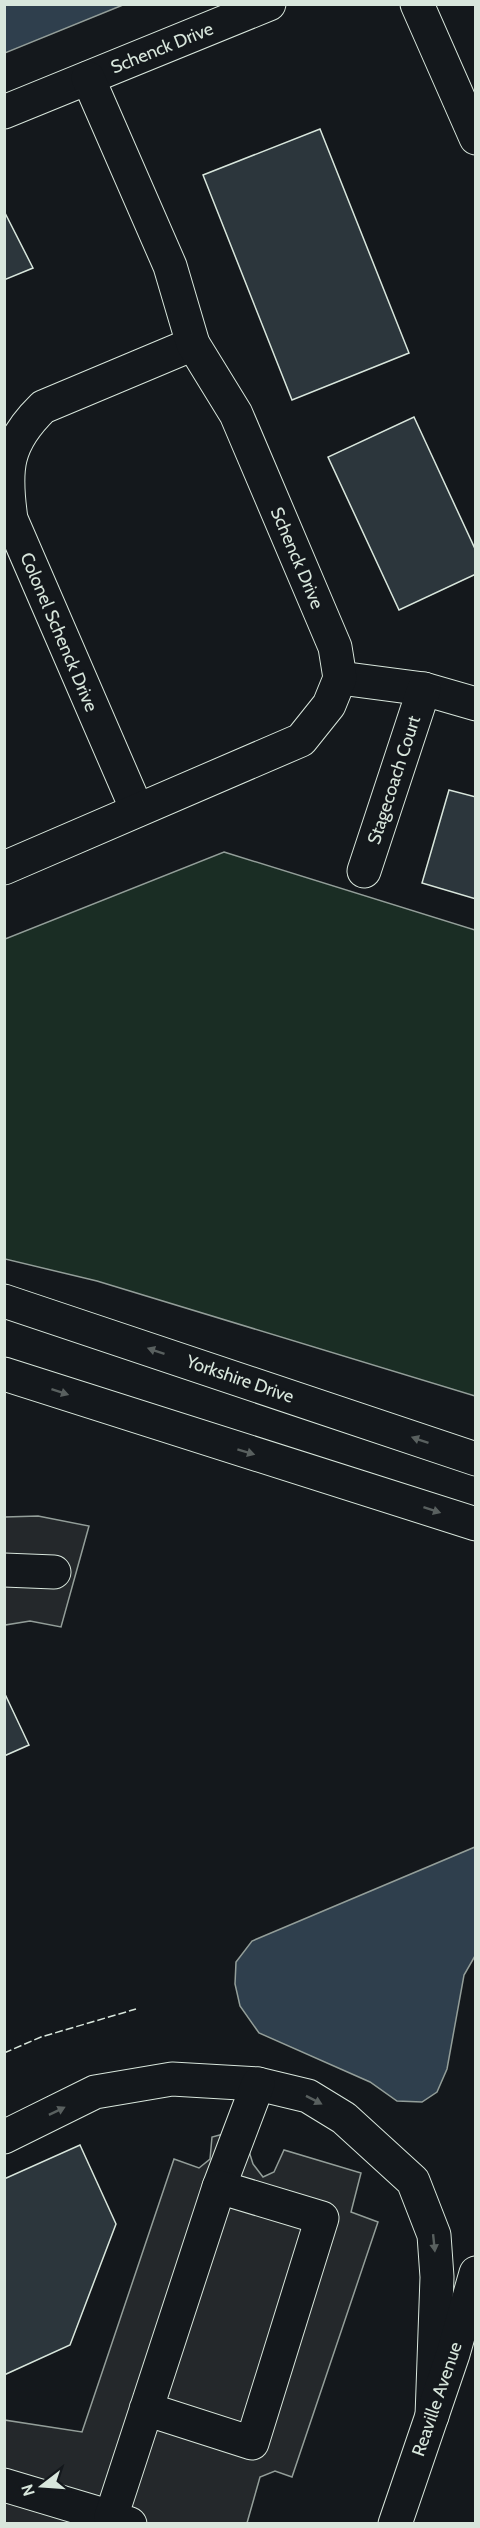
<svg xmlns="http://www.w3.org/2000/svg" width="480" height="2528" viewBox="0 0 480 2528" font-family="Cabin,sans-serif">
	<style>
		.green { fill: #1a2d24; stroke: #939e99; stroke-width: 1.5 }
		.parking { fill: #24282b; stroke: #939e99; stroke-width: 1.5 }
		.water { fill: #2f3f4d; stroke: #939e99; stroke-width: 1.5 }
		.building { fill: #2c363c; stroke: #d8e6dc; stroke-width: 1.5 }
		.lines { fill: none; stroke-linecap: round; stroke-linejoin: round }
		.minor-casing { stroke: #d8e6dc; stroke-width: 35 }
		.minor { stroke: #14181c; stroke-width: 33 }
		.fence { stroke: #d8e6dc; stroke-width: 1.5; stroke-dasharray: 8 3; stroke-linecap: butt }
		.oneway { fill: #59605f }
		.labels { text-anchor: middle; stroke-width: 4.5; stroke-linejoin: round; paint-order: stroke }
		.street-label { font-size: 18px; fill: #d8e6dc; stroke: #14181c }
	</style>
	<rect width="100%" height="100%" fill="#14181c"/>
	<polygon class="green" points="224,852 475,930 475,1396 97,1281 5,1259 5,939"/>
	<g class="parking">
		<polygon points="38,1516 89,1526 61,1627 30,1621 5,1625 5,1517"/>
		<polygon points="242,2129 253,2164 263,2177 274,2172 284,2150 361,2173 351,2212 378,2222 292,2477 275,2471 260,2477 247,2523 5,2523 4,2420 82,2432 174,2159 199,2168 210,2159 212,2137"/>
	</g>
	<g class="water">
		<polygon points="5,4 123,4 123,5 5,53"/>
		<polygon points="475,1847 475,1956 464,1975 447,2069 437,2092 422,2102 397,2101 370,2082 259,2033 240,2006 235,1984 236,1962 252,1941"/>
	</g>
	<g class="building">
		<polygon points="320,129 409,353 292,400 203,175"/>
		<polygon points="4,211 33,268 4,280"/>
		<polygon points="414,417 476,551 476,574 399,610 328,457"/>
		<polygon points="449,790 476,797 476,899 422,883"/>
		<polygon points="4,1692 29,1745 4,1756"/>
		<polygon points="80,2145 116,2224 70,2345 4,2375 4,2179"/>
	</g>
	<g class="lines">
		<g class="minor-casing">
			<g id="minor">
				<polyline points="417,4 476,138"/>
				<polyline points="4,112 269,4"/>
				<polyline points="340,678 424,689 476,704"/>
				<path d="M137,810L11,519C4,470 5,444 43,407L193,344"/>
				<polyline points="4,868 301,740 329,705 340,678 335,647 236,414 193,344 170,266 88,78"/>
				<polyline points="364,871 424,689"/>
				<polyline points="4,1301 476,1459"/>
				<polyline points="4,1374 476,1524"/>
				<polyline points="4,1570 54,1572"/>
				<polyline points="4,2137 95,2092 172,2079 258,2084 308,2096 344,2118 413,2181 434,2235 437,2277 432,2416"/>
				<polyline points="219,2187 258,2084"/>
				<polyline points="4,2485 111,2517 109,2524"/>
				<polyline points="130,2524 111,2517 219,2187 322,2218 252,2443 146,2409"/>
				<polyline points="395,2524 453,2354 476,2273"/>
			</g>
		</g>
		<use href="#minor" class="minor"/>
		<polyline class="fence" points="4,2053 41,2037 136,2009"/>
	</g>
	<defs><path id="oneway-solid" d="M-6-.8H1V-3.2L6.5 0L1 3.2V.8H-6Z" transform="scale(1.5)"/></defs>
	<g class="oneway">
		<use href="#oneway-solid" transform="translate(156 1351) rotate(-161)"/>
		<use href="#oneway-solid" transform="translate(60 1392) rotate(18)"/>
		<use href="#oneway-solid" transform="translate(420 1440) rotate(-161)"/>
		<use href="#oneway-solid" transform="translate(246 1452) rotate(17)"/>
		<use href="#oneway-solid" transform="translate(432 1510) rotate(18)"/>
		<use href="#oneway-solid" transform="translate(314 2100) rotate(27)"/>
		<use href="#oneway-solid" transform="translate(57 2111) rotate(-26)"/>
		<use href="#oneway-solid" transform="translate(434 2243) rotate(84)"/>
	</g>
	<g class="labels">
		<g class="street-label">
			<text transform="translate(162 48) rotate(-22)" y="6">Schenck Drive</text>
			<text transform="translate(297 558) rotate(67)" y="6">Schenck Drive</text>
			<text transform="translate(59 632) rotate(67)" y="6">Colonel Schenck Drive</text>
			<text transform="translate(394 780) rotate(-72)" y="6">Stagecoach Court</text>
			<text transform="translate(240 1379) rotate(19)" y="6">Yorkshire Drive</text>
			<text transform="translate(437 2399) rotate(-71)" y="6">Reaville Avenue</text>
		</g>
	</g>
	<rect width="480" height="2528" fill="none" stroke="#d8e6dc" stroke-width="12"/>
	<g transform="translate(42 2486) rotate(253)" stroke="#14181c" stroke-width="4.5" paint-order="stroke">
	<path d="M0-4.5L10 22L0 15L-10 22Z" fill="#d8e6dc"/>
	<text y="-9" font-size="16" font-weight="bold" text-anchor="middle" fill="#d8e6dc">N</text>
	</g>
</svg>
